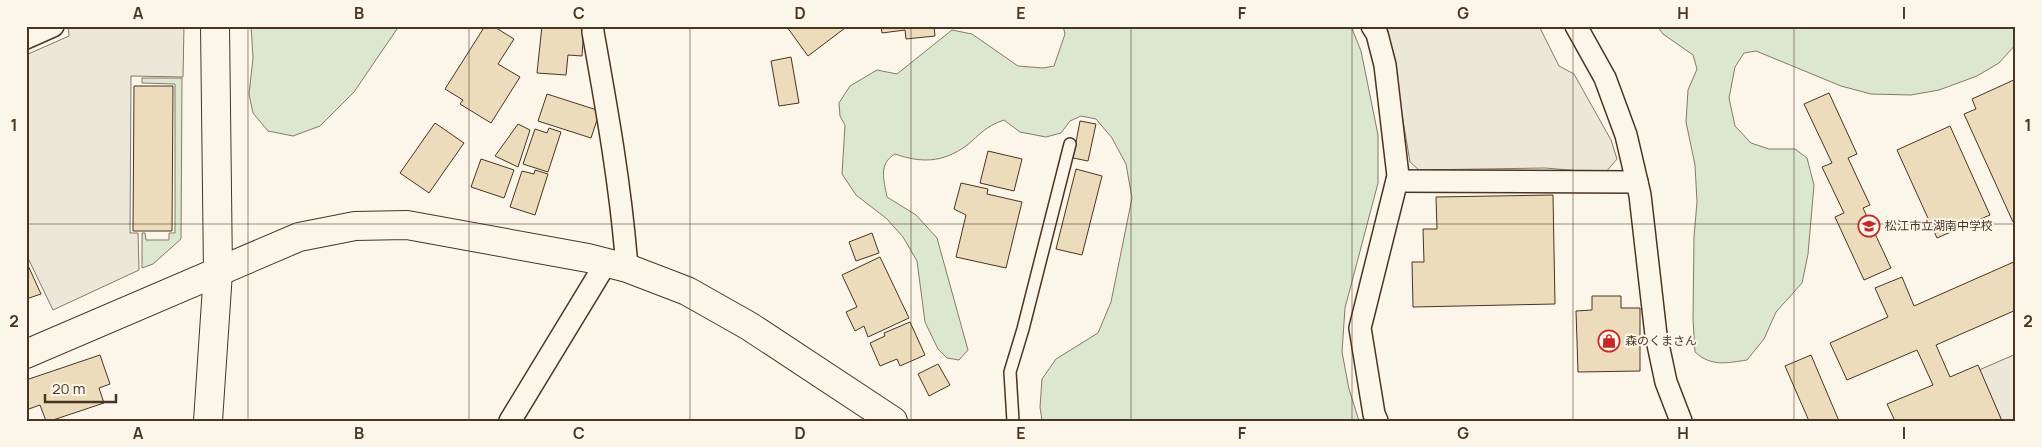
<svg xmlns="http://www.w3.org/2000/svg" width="2042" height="447" viewBox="0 0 2042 447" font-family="Manrope,'Noto Sans JP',sans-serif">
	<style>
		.green { fill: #dce7d0; stroke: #887966 }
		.parking { fill: #ede7d9; stroke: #887966 }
		.building { fill: #ecdcbc; stroke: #4a3520 }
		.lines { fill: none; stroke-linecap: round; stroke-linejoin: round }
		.lane-casing { stroke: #4a3520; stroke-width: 14 }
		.street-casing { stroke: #4a3520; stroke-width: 24 }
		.secondary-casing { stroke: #4a3520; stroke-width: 30 }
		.lane { stroke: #fbf6e9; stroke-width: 11 }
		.street { stroke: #fbf6e9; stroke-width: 21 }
		.secondary { stroke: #fbf6e9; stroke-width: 28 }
		.grid { fill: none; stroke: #4a3520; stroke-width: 1; stroke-opacity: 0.55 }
		.labels { text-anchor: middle; stroke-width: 4; stroke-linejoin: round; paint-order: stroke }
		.poi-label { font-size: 12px; fill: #4a3520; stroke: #fbf6e9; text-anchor: start }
		.neatline { fill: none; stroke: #4a3520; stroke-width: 2 }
		.grid-label { font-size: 16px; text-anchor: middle; font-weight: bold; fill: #4a3520 }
	</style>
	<rect width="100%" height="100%" fill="#fbf6e9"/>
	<g class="green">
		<polygon points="251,26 399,26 354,92 320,126 293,136 268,131 253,113 249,94 253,58"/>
		<path d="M1063,26H1351L1361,51L1378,135V183L1345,308L1342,352L1349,389L1359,421H1042L1040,407L1042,379L1056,359L1098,333L1111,302L1132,198L1126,164L1112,138L1096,119L1081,116L1070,121L1061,133L1046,137L1020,132L1004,120C984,127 981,134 966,146C942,163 921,163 895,154C878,164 884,180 887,197L916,215L937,238L968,350L959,360L947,358L938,349L925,322L917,261L903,237L887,219L856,195L842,174L845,125L840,116L839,103L850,86L877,70L897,74L952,30L972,34L1018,66L1043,68L1054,66L1065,34Z"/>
		<path d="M1657,26H2016V44L1999,63L1977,76L1939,90L1911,95L1871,94L1841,86L1756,51L1744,53L1735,67L1729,98L1735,126L1751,143L1769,149H1795L1807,158L1814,185L1808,254L1802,283L1776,312L1764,339L1747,360C1727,363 1711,367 1695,352L1693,319L1694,237L1697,202L1695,165L1686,122L1688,90L1697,69L1693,55L1663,34Z"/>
		<polygon points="142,78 182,78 181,239 153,264 142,268 142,233 145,233 146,240 169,240 169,233 175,233 175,84 142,83"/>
	</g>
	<g class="parking">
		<polygon points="68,26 184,26 183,77 131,76 130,233 138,233 139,270 53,310 26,254 26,55 69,36"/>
		<polygon points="1387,26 1539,26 1559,66 1574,74 1611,140 1617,159 1605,173 1545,168 1419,170 1410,162"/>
		<polygon points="2016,354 2016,421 2002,421 1979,370"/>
	</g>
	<g class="building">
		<polygon points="485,26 493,26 514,39 498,64 520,77 491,123 460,104 463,100 445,89"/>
		<polygon points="542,26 584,26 582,56 568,55 566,75 537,73"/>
		<polygon points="843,26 845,28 808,56 787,27"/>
		<polygon points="881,26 934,26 935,36 906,39 905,30 882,33"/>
		<polygon points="791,57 799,103 779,106 771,61"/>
		<polygon points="2016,79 2016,221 2013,222 1964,114 1976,109 1972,99"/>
		<polygon points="134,86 173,86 172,231 133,231"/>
		<polygon points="1829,93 1857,154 1848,158 1870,205 1863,208 1891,268 1864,280 1835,217 1844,213 1822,167 1832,163 1804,104"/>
		<polygon points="547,94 600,111 591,138 538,121"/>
		<polygon points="1080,121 1096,124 1088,161 1073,158"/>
		<polygon points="435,123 464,143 429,193 400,173"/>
		<polygon points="518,124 530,130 518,167 495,156"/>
		<polygon points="1950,126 1990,215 1937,238 1897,150"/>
		<polygon points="549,128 561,132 548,172 523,164 535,129 547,133"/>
		<polygon points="988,151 1022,159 1014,191 980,183"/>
		<polygon points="481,159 514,170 504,198 471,187"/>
		<polygon points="1076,169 1102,176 1082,255 1056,249"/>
		<polygon points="535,170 548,174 535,215 510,207 522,171 534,174"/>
		<polygon points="961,183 988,189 987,194 1022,202 1006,268 956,257 966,215 954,209"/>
		<polygon points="1553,195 1555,304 1413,307 1412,262 1424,262 1423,229 1437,229 1436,197"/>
		<polygon points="872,233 879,253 856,261 849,242"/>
		<polygon points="880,257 909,318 868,337 864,326 855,331 846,312 857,307 842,275"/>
		<polygon points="26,261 41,294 26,299"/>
		<polygon points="2016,261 2016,310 1936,345 1950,377 1978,365 2002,421 1895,421 1887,404 1933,385 1917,350 1847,380 1830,343 1888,317 1875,288 1902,277 1914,306"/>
		<polygon points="1592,296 1621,296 1621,308 1640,308 1640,371 1578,372 1576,311 1592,310"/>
		<polygon points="910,322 925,355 900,366 897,359 880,366 870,343 885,336 884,333"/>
		<polygon points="100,355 110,384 99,388 104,403 50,421 46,421 40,405 26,410 26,380"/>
		<polygon points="1811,355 1839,421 1809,421 1785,366"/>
		<polygon points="938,364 950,385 929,396 918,374"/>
	</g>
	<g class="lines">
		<g class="lane-casing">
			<polyline id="lane" points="1013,421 1010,372 1023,329 1070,144"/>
		</g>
		<g class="street-casing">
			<g id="street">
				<path d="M593,26V32C607,110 621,188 627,268"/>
				<polyline points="1372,26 1377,34 1385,65 1398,176 1360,328 1374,414 1377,421"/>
				<polyline points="1576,26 1605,78 1626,135 1640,195 1656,335 1666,382 1681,421"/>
				<polyline points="26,38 53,26"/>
				<polyline points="1397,181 1637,182"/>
				<polyline points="510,421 606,263"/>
			</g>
		</g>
		<g class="secondary-casing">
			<g id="secondary">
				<polyline points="26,354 299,237 355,226 407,225 588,258 627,268 687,291 749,326 893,421"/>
				<polyline points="208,421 218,272 215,26"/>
			</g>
		</g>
		<use href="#lane" class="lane"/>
		<use href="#street" class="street"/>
		<use href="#secondary" class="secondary"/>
	</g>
	<path class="grid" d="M248,26V421M469,26V421M690,26V421M911,26V421M1131,26V421M1352,26V421M1573,26V421M1794,26V421M26,224H2016"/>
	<defs>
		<g id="school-ring" transform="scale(1.125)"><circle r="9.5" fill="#fbf6e9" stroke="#c62828" stroke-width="1.5"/><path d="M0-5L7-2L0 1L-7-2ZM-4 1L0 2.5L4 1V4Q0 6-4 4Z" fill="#c62828"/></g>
		<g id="shop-ring" transform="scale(1.125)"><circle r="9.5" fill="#fbf6e9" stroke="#c62828" stroke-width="1.5"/><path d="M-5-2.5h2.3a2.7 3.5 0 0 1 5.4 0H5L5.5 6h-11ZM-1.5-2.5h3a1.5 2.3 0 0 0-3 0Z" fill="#c62828"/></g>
	</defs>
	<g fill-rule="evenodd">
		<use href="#school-ring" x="1869" y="226"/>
		<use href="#shop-ring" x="1609" y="341"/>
	</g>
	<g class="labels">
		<g class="poi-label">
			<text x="1885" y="230">松江市立湖南中学校</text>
			<text x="1625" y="345">森のくまさん</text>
		</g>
	</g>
	<rect width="2042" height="447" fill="none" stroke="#fbf6e9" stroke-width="55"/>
	<path d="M45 394v8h71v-8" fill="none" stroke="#4a3520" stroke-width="2.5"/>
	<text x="52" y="394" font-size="15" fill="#4a3520" stroke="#fbf6e9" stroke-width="4" paint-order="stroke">20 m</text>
	<rect x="28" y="28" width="1986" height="392" class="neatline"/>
	<g class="grid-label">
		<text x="138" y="19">A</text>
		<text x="359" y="19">B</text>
		<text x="579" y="19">C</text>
		<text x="800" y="19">D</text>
		<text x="1021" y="19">E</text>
		<text x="1242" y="19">F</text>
		<text x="1463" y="19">G</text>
		<text x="1683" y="19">H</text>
		<text x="1904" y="19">I</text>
		<text x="14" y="131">1</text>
		<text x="2028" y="131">1</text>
		<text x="14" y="327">2</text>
		<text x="2028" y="327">2</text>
		<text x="138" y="439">A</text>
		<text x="359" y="439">B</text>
		<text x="579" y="439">C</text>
		<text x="800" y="439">D</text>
		<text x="1021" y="439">E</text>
		<text x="1242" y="439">F</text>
		<text x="1463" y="439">G</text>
		<text x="1683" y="439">H</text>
		<text x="1904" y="439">I</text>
	</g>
</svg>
